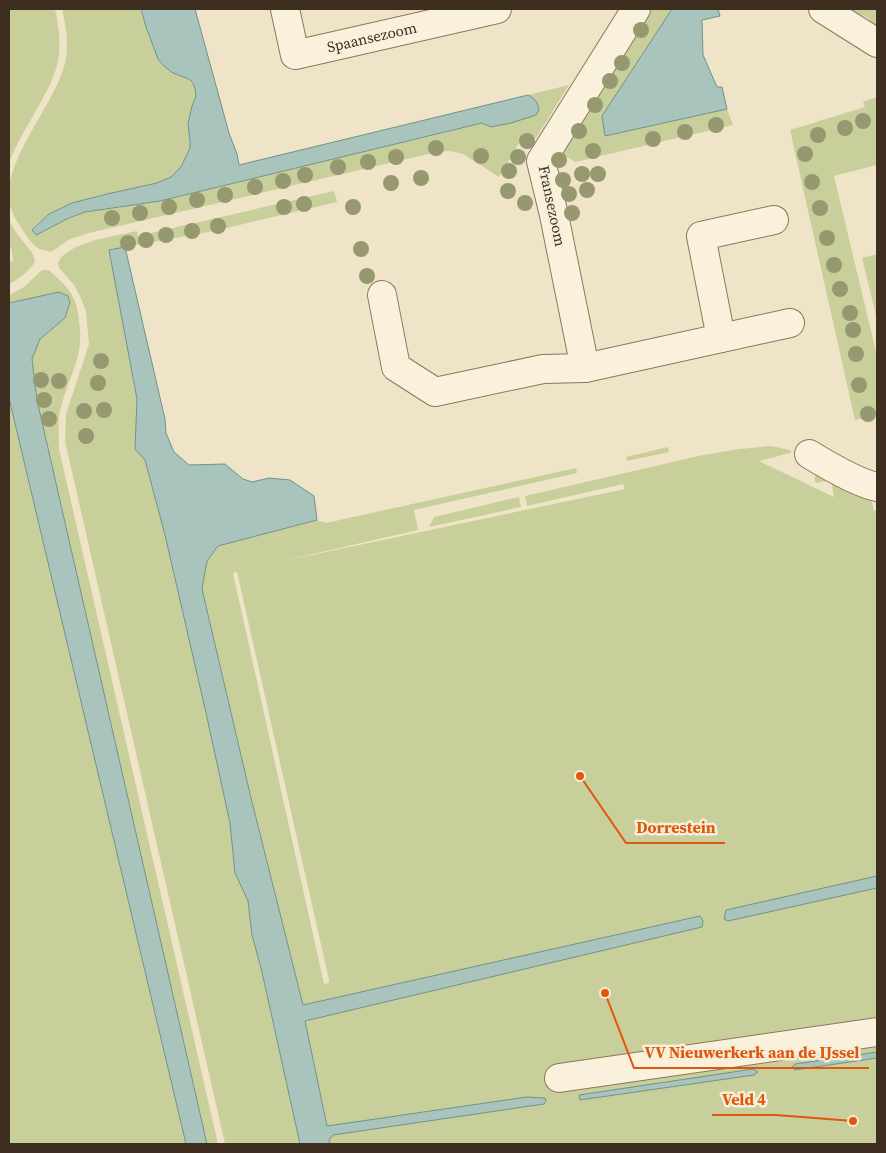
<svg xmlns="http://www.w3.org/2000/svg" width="886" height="1153" viewBox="0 0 886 1153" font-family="'Source Serif 4',serif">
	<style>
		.green { fill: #c9cf9b; fill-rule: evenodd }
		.water { fill: #a9c4bc; stroke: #6f938a }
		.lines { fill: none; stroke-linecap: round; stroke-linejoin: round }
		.minor-casing { stroke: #8d765c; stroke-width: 30 }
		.minor { stroke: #faf1dc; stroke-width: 28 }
		.tree { fill: #96986f }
		.labels { text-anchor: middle; stroke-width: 5; stroke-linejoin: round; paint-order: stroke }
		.street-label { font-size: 15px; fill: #3d2e20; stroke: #f7eed8 }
		.leader { fill: none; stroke: #df570d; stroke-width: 2 }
		.callout-dot { fill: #df570d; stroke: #f7eed8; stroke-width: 2 }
		.callout-label { font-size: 16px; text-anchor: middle; font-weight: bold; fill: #df570d; stroke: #f7eed8; stroke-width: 5; stroke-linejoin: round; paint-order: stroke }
	</style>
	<rect width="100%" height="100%" fill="#f0e4c8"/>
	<g class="green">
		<path d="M9,9H55C58,24 61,38 59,54C57,74 47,91 38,107C28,125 17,143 9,162Z"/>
		<path d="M62,9H141L146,27L164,66L173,73L189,79L193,83L196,96L192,106L188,124L190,141V148L181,167L171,177L157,183L108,194L72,203L49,214L32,230L36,235L69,218L85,212L160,201L482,123L491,127L539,110C538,103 535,99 528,95L569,85L536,138L525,133L499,177L463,154L450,151L437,152L89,233L70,239L51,252C47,251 42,250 39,249C33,246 26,235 22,229C16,220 11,212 9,201C3,165 49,109 62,73C70,52 67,29 62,9Z"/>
		<polygon points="647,9 672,9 602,116 605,136 727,109 733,125 575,162 558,151"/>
		<polygon points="849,9 877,9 877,26 869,21 869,19 862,15 861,16"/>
		<polygon points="877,97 877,165 834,176 877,356 877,415 855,420 790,130 865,107 863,102"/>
		<polygon points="334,191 337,202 214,231 109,250 137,399 135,449 145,459 165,535 206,713 230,823 235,873 248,901 252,935 262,972 300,1144 225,1144 65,441 66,414 89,344 86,312 81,298 74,285 59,268 58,263 61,257 74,248 95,240 137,231 138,236"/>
		<path d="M9,221L18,235L33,254L35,262C29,271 19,279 9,284V263L13,260L11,247L9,248Z"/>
		<polygon points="877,254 877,320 862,258"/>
		<path d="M42,270H49C56,277 65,284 70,292C76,301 78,310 79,321C85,355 69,376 61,407C57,420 59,435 59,449L218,1144H207L37,400L32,359L40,339L65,318L59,292L9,303V295L24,287Z"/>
		<polygon points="9,398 186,1144 9,1144"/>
		<path d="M771,446L790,450L791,452L790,453L759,461L834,497L831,480L817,483L815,482V476L821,472L870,494L874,511L877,510V1144H330L329,1140L333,1135L334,1125L327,1126L305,1020L333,999L303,1005L251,798L202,589L207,561L218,546L317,520L326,523L576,468L577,473L414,510L418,530L278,562L625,489L623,484L527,506L525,496L703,455L740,449ZM237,572L329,980V983L324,984L233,573Z"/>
		<polygon points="668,447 669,452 627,461 626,457"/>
		<polygon points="519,497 521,507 429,527 434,517"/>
	</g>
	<g class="water">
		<path d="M141,9H195L229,133L237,154L239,165L528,95C536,99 538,103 539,110L536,115L511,123L491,127L482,123L160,201L85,212L69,218L36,235L32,230L49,214L72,203L107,194L157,183L171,177L181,167L190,148V141L188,124L192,106L196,96L195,89L193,83L189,79L173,73L164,66L158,59L146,27Z"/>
		<polygon points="672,9 718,9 720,16 702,20 703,55 717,87 722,87 727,109 605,136 602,116"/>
		<polygon points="125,247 165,419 166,433 174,452 189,465 225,464 243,479 252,482 269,478 290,480 314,496 317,520 218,546 207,561 202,589 251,798 303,1005 700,916 703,921 702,927 305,1021 327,1126 527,1097 545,1098 546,1101 544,1104 333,1135 329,1140 330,1144 300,1144 262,972 252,935 248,901 235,873 230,823 206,713 165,535 145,460 135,449 137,399 109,250"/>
		<polygon points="59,292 68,296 70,302 65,318 40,339 32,359 37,400 207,1144 186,1144 9,398 9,303"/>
		<polygon points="877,876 877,888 728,921 724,919 726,910"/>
		<polygon points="877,1052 877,1058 795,1070 792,1067 795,1064"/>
		<polygon points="753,1069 758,1072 754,1075 580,1100 579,1095"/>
	</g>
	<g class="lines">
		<g class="minor-casing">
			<g id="minor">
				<path id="s1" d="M285,9L295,55L497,9"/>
				<polyline points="823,9 877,43"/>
				<polyline points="382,295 396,367 435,392 543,369 585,368 790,323"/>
				<polyline points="721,338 701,236 774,220"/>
				<polyline points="585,368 554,215 541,161 636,9"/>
				<path d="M809,454C827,465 858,483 877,487"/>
				<polyline points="559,1078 877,1032"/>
			</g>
		</g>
		<use href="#minor" class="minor"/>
	</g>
	<g class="tree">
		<circle cx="641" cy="30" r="8"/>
		<circle cx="622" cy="63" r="8"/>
		<circle cx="610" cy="81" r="8"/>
		<circle cx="595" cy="105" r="8"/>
		<circle cx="863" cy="121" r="8"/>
		<circle cx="716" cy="125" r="8"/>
		<circle cx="845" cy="128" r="8"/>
		<circle cx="579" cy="131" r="8"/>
		<circle cx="685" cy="132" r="8"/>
		<circle cx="818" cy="135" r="8"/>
		<circle cx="653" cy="139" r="8"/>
		<circle cx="527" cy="141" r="8"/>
		<circle cx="436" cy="148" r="8"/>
		<circle cx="593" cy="151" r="8"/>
		<circle cx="805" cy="154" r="8"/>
		<circle cx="481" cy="156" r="8"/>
		<circle cx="396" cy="157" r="8"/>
		<circle cx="518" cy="157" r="8"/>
		<circle cx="559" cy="160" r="8"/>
		<circle cx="368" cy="162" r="8"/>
		<circle cx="338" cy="167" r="8"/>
		<circle cx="509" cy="171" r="8"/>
		<circle cx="582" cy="174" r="8"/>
		<circle cx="598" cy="174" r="8"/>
		<circle cx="305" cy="175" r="8"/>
		<circle cx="421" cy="178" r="8"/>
		<circle cx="563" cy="180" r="8"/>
		<circle cx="283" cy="181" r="8"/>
		<circle cx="812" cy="182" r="8"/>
		<circle cx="391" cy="183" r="8"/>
		<circle cx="255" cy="187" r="8"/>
		<circle cx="587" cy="190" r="8"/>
		<circle cx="508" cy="191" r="8"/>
		<circle cx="569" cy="194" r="8"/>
		<circle cx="225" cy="195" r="8"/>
		<circle cx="197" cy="200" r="8"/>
		<circle cx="525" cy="203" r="8"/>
		<circle cx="304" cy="204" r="8"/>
		<circle cx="169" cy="207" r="8"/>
		<circle cx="284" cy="207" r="8"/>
		<circle cx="353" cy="207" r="8"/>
		<circle cx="820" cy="208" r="8"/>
		<circle cx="140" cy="213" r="8"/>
		<circle cx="572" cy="213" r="8"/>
		<circle cx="112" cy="218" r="8"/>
		<circle cx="218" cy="226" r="8"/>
		<circle cx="192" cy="231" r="8"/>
		<circle cx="166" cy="235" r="8"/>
		<circle cx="827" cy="238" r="8"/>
		<circle cx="146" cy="240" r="8"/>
		<circle cx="128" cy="243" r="8"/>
		<circle cx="361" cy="249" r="8"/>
		<circle cx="834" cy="265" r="8"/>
		<circle cx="367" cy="276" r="8"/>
		<circle cx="840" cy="289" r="8"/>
		<circle cx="850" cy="313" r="8"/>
		<circle cx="853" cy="330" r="8"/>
		<circle cx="856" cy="354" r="8"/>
		<circle cx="101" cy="361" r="8"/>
		<circle cx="41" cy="380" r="8"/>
		<circle cx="59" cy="381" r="8"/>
		<circle cx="98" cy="383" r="8"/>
		<circle cx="859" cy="385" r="8"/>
		<circle cx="44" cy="400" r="8"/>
		<circle cx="104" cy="410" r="8"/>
		<circle cx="84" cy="411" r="8"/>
		<circle cx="868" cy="414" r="8"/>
		<circle cx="49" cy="419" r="8"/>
		<circle cx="86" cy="436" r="8"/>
	</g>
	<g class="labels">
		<g class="street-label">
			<text dy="5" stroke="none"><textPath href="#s1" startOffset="126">Spaansezoom</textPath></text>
			<text transform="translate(552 206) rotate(78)" y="5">Fransezoom</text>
		</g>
	</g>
	<path class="leader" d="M580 776L626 843H725M605 993L634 1068H869M853 1121L776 1115H712"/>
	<g class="callout-dot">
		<circle cx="580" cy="776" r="5"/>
		<circle cx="605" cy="993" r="5"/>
		<circle cx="853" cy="1121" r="5"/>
	</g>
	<g class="callout-label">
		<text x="676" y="833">Dorrestein</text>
		<text x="752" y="1058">VV Nieuwerkerk aan de IJssel</text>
		<text x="744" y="1105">Veld 4</text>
	</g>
	<rect width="886" height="1153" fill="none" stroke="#3d2e20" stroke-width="20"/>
</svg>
